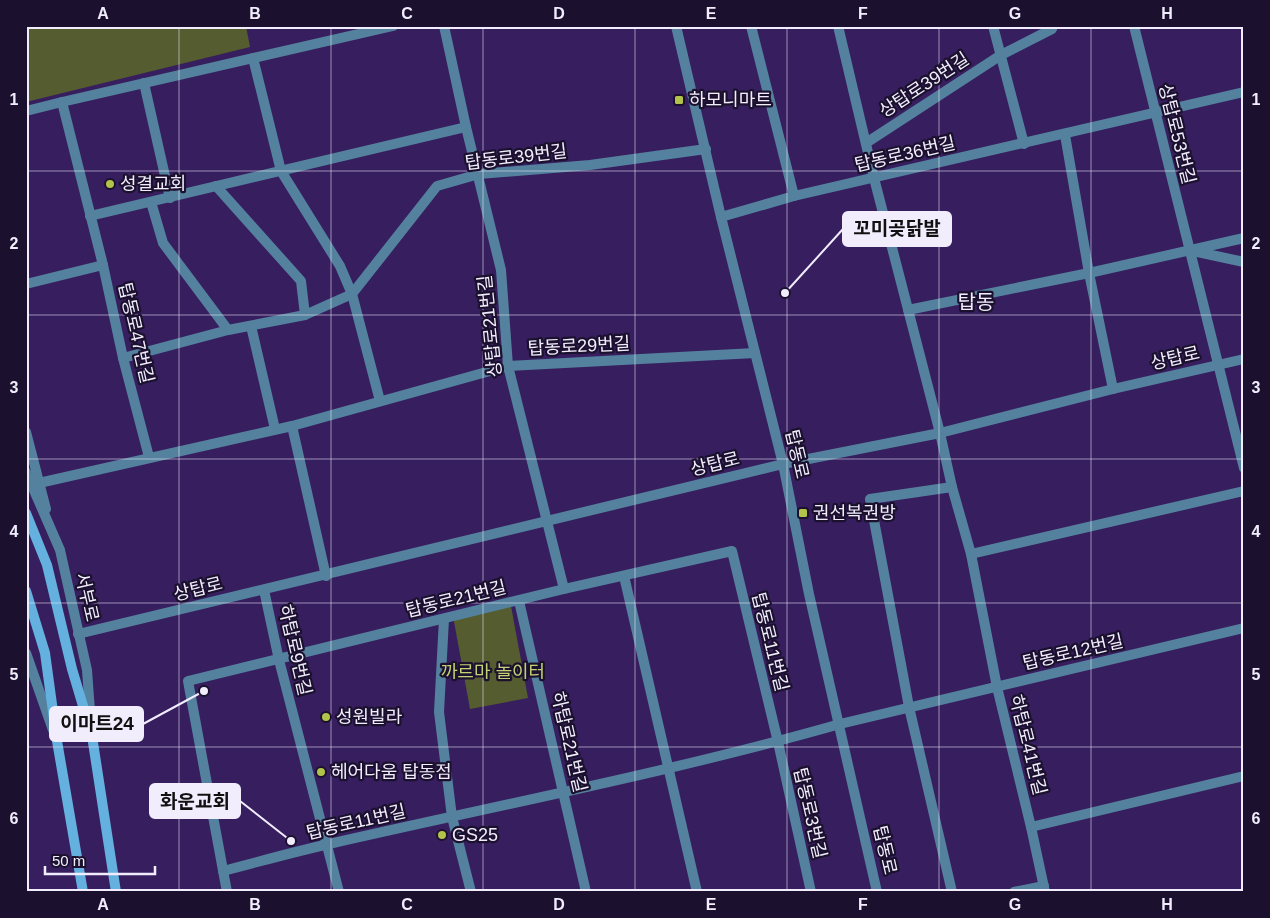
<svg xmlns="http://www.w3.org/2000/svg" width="1270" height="918" viewBox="0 0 1270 918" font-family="Helvetica,'Noto Sans KR',sans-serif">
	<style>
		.green { fill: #555c2f }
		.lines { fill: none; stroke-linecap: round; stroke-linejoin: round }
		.minor { stroke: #54829e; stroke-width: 10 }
		.tertiary { stroke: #54829e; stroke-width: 10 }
		.secondary { stroke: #64b0de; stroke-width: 10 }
		.grid { fill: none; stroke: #f1edfd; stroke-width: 1; stroke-opacity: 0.55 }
		.poi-dot { fill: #b2c34c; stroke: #1b112e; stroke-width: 2 }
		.labels { text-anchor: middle; stroke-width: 4.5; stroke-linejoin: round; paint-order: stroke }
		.street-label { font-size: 18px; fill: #f1edfd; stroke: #1b112e }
		.poi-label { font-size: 18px; fill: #f1edfd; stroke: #1b112e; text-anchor: start }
		.park-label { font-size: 18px; fill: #c2d175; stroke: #1b112e }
		.quarter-label { font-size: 20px; fill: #f1edfd; stroke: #1b112e }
		.leader { fill: none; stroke: #f1edfd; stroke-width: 2 }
		.callout-dot { fill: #f1edfd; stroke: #1b112e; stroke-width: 2 }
		.callout { fill: #f1edfd; stroke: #f1edfd; stroke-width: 2 }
		.callout-label { font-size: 19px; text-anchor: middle; font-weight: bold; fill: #111 }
		.neatline { fill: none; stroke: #f1edfd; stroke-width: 2 }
		.grid-label { font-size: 16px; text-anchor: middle; font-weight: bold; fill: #f1edfd }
	</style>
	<rect width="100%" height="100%" fill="#371f5f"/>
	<g class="green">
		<polygon points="26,26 246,26 250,47 26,102"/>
		<polygon points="511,606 528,698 470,709 453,616"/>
	</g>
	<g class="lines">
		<g class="minor">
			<polyline points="444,26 466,127 501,270 508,366 564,589"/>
			<polyline points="751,26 794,196"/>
			<polyline points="838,26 874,178 940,433 952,487 971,554 997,687 1031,827 1045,892"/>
			<polyline points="993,26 1024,144"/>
			<polyline points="1134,26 1244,468"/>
			<polyline points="253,58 281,171 340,266 352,294 380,401"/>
			<polyline points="144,83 170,198"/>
			<polyline points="26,111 62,102"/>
			<polyline points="1065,135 1089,273 1113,389"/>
			<polyline points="866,143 1001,55 1052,29 1053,26"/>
			<polyline points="216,186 301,281 305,315"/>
			<polyline points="151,202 163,243 228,330"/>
			<polyline points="90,216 466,127"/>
			<polyline points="721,217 794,196 1244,92"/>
			<polyline points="1193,251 1244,262"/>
			<polyline points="26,284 103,265"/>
			<polyline points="908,310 1089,273 1244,238"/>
			<polyline points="251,326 275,429"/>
			<polyline points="123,358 228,330 305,315 352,294 437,186 479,174 590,165 706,149"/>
			<polyline points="292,426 326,576"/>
			<polyline points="26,432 46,509"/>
			<polyline points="149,457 123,358 103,265 62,102 393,26"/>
			<polyline points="39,483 292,426 508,366 755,353"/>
			<polyline points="971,554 1244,491"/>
			<polyline points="624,576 697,892"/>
			<polyline points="264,590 279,660 339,892"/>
			<polyline points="519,601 586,892"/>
			<polyline points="444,619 439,712 452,817 471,892"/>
			<polyline points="1031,827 1244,776"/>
			<path d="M223,871C258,862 293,852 329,844C499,805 671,772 840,724L1244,628"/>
			<polyline points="227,892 188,681 564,589 732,551 778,742 811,892"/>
			<polyline points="952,892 909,707 870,499 952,487"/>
			<polyline points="1014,892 1044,886"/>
		</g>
		<g class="tertiary">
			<polyline points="676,26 721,217 783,464 809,594 877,892"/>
			<polyline points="26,472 60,550 87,670 91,725"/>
			<polyline points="78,634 783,464 940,433 1113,389 1244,359"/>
			<polyline points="26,653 53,730"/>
		</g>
		<g class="secondary">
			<polyline points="26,513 47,565 72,669 92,736 116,892"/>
			<polyline points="26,591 45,653 57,741 83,892"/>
		</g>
	</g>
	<path class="grid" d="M179,26V892M331,26V892M483,26V892M635,26V892M787,26V892M939,26V892M1091,26V892M26,171H1244M26,315H1244M26,459H1244M26,603H1244M26,747H1244"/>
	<g class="poi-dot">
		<rect x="674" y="95" width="10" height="10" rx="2.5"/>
		<circle cx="110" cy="184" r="5"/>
		<rect x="798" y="508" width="10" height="10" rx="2.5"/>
		<circle cx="326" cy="717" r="5"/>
		<circle cx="321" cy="772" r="5"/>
		<circle cx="442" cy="835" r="5"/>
	</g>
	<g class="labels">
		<g class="street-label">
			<text transform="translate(924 85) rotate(-33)" y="6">상탑로39번길</text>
			<text transform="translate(1177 134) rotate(76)" y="6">상탑로53번길</text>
			<text transform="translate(905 154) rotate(-13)" y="6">탑동로36번길</text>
			<text transform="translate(516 157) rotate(-7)" y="6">탑동로39번길</text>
			<text transform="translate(490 326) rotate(-96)" y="6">상탑로21번길</text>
			<text transform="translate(136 333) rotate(77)" y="6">탑동로47번길</text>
			<text transform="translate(579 346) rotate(-3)" y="6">탑동로29번길</text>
			<text transform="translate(1175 358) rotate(-13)" y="6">상탑로</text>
			<text transform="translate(797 454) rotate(77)" y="6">탑동로</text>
			<text transform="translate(715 464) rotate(-14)" y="6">상탑로</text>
			<text transform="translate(198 589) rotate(-14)" y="6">상탑로</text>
			<text transform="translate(87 597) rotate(77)" y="6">서부로</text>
			<text transform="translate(456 599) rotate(-14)" y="6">탑동로21번길</text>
			<text transform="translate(770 642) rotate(76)" y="6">탑동로11번길</text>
			<text transform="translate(295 650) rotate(77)" y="6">하탑로9번길</text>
			<text transform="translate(1073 652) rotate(-13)" y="6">탑동로12번길</text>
			<text transform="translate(569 742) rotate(77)" y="6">하탑로21번길</text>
			<text transform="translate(1028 745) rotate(76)" y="6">하탑로41번길</text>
			<text transform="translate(810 813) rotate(77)" y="6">탑동로3번길</text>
			<text transform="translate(356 822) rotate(-13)" y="6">탑동로11번길</text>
			<text transform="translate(885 850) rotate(77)" y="6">탑동로</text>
		</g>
		<g class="poi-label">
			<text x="689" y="106">하모니마트</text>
			<text x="120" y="190">성결교회</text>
			<text x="813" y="519">권선복권방</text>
			<text x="336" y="723">성원빌라</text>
			<text x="331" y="778">헤어다움 탑동점</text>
			<text x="452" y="841">GS25</text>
		</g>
		<g class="park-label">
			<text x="493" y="678">까르마 놀이터</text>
		</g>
		<g class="quarter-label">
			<text x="976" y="309">탑동</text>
		</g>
	</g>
	<path class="leader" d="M785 293L843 229M204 691L143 724M291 841L240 801"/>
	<g class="callout-dot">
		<circle cx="785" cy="293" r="5"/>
		<circle cx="204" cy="691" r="5"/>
		<circle cx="291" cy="841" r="5"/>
	</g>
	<g class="callout">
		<rect x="843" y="212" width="108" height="34" rx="5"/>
		<rect x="50" y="707" width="93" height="34" rx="5"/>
		<rect x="150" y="784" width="90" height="34" rx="5"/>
	</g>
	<g class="callout-label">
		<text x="897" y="235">꼬미곶닭발</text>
		<text x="97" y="730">이마트24</text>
		<text x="195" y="808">화운교회</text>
	</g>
	<rect width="1270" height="918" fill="none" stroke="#1b112e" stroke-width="55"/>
	<path d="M45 866v8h110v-8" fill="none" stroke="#f1edfd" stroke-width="2.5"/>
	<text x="52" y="866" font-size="15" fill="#f1edfd" stroke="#1b112e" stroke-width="4" paint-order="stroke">50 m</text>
	<rect x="28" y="28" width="1214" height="862" class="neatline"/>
	<g class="grid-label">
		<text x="103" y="19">A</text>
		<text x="255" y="19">B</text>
		<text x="407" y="19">C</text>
		<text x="559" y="19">D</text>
		<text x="711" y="19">E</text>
		<text x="863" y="19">F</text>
		<text x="1015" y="19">G</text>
		<text x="1167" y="19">H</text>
		<text x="14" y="105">1</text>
		<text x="1256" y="105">1</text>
		<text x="14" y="249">2</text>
		<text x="1256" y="249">2</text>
		<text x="14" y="393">3</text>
		<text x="1256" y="393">3</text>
		<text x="14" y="537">4</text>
		<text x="1256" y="537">4</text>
		<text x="14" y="680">5</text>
		<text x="1256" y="680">5</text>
		<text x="14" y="824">6</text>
		<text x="1256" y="824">6</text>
		<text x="103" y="910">A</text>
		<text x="255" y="910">B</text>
		<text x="407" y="910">C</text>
		<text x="559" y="910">D</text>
		<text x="711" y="910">E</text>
		<text x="863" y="910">F</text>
		<text x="1015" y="910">G</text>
		<text x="1167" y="910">H</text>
	</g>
</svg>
